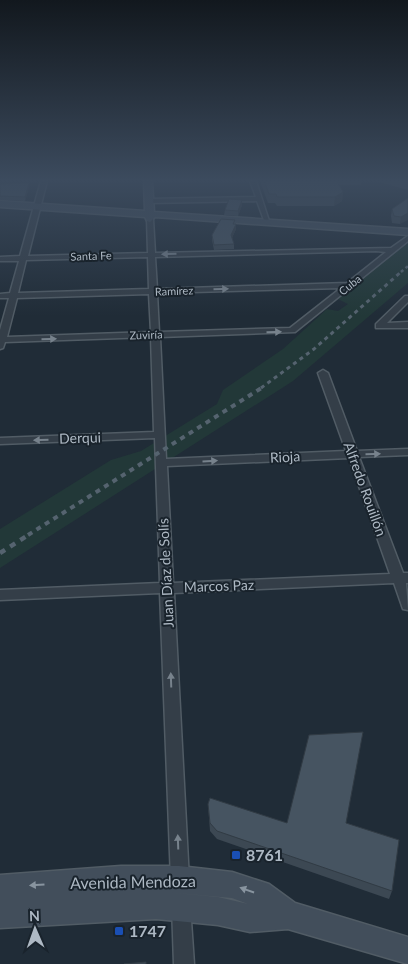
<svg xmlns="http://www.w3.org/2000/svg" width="408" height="964" viewBox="0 0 408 964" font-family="Lato,sans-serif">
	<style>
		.green { fill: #223838 }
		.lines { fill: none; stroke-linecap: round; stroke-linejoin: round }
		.minor-casing { stroke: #515c65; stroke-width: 3 }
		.secondary-casing { stroke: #515c65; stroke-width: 3 }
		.minor { fill: #343e48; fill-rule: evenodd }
		.secondary { fill: #424e5b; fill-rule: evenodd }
		.rail-far3 { stroke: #55636f; stroke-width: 2.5; stroke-dasharray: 3 3; stroke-linecap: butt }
		.rail-far2 { stroke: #55636f; stroke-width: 3; stroke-dasharray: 4 4; stroke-linecap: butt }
		.rail-far1 { stroke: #55636f; stroke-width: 4; stroke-dasharray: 5 5; stroke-linecap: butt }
		.rail { stroke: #55636f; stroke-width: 4.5; stroke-dasharray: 6 6; stroke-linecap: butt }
		.wall { fill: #3c4853 }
		.shaded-wall { fill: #313b44 }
		.building { fill: #465461; stroke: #313b44 }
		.oneway { fill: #77828c }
		.oneway2 { fill: #88949f }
		.transit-dot { fill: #1a4fb4; stroke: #19232c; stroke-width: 2 }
		.labels { text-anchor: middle; stroke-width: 4; stroke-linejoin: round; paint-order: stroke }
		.far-street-label { font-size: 11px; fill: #aeb9c4; stroke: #19232c }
		.street-label { font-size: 14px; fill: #aeb9c4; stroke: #19232c }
		.near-poi-label { font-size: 16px; font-weight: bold; fill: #aeb9c4; stroke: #19232c; text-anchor: start }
		.near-street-label { font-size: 16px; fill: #aeb9c4; stroke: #19232c }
	</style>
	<rect width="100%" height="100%" fill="#202c37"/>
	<polygon class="green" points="408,243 408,283 293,381 0,568 0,529 111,460 141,451 217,404 223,390 283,349 327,309 338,311 348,304 338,299"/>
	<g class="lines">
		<g class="minor-casing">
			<g id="minor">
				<path d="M41,181H47L28,256L148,253L147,219L150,217L153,219L155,253L391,248L408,236V241L295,332L160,337L166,459L346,451L318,373L323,370L328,373L357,451L408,449V455L359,457L403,573H408V583H406L408,610L403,609L394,583L174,593L189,880L187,887L180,889L173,887L171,880L160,593L0,600V590L160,583L155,438L0,444V438L154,432L151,337L5,342L3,348L0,349V330L9,298H0V294L10,293L19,261H0V257L20,256ZM376,251L386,252L347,283L157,289L155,257ZM148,257L149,289L18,293L26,260ZM341,288L290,328L159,332L157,293ZM149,294L151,332L7,337L17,298ZM349,458L390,574L173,583L167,466Z"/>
				<polygon points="250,181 256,181 270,224 265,223 257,201 148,203 145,201 148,199 256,197"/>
				<polygon points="405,296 408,296 408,302 387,323 408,322 408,328 376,328 376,324"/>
				<polygon points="181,897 188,899 190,906 194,964 174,964 172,906 174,899"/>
			</g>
		</g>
		<g class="secondary-casing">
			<g id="secondary">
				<polygon points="144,181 152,181 154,212 408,229 408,235 155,217 150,222 147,221 145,217 0,207 0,201 145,211"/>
				<path d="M121,866H179L232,872L269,884L295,903L408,937V964L288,929L250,932L218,925L156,919L0,928V875ZM165,892L232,898L248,904L218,897Z"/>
			</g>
		</g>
		<use href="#minor" class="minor"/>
		<use href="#secondary" class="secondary"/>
		<polyline class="rail-far3" points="401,272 408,266"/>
		<polyline class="rail-far2" points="261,388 314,349 402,271"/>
		<polyline class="rail-far1" points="28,535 263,387"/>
		<polyline class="rail" points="0,553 30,534"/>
	</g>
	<g class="wall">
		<polygon points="260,181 361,181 361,185 339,185 343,192 342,201 334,206 277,206 275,203 268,203"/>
		<polygon points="376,181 408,181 408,190"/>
		<polygon points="0,184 29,187 25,201 0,200"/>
		<polygon points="408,198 400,224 392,223 391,216 392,209"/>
		<polygon points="242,200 242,205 238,216 224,215 225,210"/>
		<polygon points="234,224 236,229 232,238 234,244 234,249 214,250 212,240 212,235"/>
		<polygon points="208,804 287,823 346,823 392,891 389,899 217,839 210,831"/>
	</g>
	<g class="shaded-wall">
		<polygon points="29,183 29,187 25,201 25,197"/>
		<polygon points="343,192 342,201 334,206 335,197"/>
		<polygon points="242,200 242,205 238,216 238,211"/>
		<polygon points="408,213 408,220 400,224 401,217"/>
		<polygon points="236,224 236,229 231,240 231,235"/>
	</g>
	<g class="building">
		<polygon points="264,181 337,181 343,192 335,197 277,197 276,194 269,194"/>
		<polygon points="29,183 25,197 0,196 0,184"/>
		<polygon points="408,198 408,213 401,217 394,216 392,209"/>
		<polygon points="229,199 242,200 238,211 225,210"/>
		<polygon points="221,219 235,220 233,224 236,224 231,235 234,244 214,245 212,235"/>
		<polygon points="363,732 346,823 399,840 392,891 217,831 210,823 208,804 210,798 287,823 309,735"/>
		<polygon points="146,962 146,964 124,964"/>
	</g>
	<defs><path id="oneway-solid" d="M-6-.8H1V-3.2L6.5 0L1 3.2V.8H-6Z" transform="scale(1.25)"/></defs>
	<g class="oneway">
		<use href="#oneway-solid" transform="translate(169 254) rotate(178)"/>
		<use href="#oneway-solid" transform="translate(221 289) rotate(-2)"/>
		<use href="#oneway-solid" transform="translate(274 332) rotate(-2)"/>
		<use href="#oneway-solid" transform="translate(49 339) rotate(-2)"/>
		<use href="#oneway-solid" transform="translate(41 440) rotate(178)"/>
		<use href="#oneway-solid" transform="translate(373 454) rotate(-2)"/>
		<use href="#oneway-solid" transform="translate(210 461) rotate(-3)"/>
		<use href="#oneway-solid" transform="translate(171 680) rotate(-92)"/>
		<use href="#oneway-solid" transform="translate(178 842) rotate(-92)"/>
	</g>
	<g class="oneway2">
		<use href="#oneway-solid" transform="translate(37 885) rotate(176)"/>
		<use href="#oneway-solid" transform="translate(247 890) rotate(-161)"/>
	</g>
	<linearGradient id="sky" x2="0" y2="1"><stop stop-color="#12181e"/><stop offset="0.57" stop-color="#3c4b5e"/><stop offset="1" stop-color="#3c4b5e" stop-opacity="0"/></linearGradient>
	<rect width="408" height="316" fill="url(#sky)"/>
	<g class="transit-dot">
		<rect x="231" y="850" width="10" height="10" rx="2.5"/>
		<rect x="114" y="926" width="10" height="10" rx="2.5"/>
	</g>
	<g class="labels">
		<g class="far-street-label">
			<text transform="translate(91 256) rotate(-2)" y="4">Santa Fe</text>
			<text transform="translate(350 285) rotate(-39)" y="4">Cuba</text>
			<text transform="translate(174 291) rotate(-2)" y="4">Ramírez</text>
			<text transform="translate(146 335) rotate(-2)" y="4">Zuviría</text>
		</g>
		<g class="street-label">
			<text transform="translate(80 438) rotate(-2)" y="5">Derqui</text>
			<text transform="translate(285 457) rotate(-3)" y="5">Rioja</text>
			<text transform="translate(365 489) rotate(70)" y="5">Alfredo Rouillón</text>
			<text transform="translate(166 573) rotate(-93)" y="5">Juan Díaz de Solís</text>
			<text transform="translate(219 586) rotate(-2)" y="5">Marcos Paz</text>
		</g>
		<g class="near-poi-label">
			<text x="246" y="861">8761</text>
			<text x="129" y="937">1747</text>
		</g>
		<g class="near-street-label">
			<text transform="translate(133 882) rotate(-1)" y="6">Avenida Mendoza</text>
		</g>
	</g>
	<g transform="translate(35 929) rotate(358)" stroke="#19232c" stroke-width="4" paint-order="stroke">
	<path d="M0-4L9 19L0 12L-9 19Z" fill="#aeb9c4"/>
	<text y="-8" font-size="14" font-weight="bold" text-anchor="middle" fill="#aeb9c4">N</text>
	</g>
</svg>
